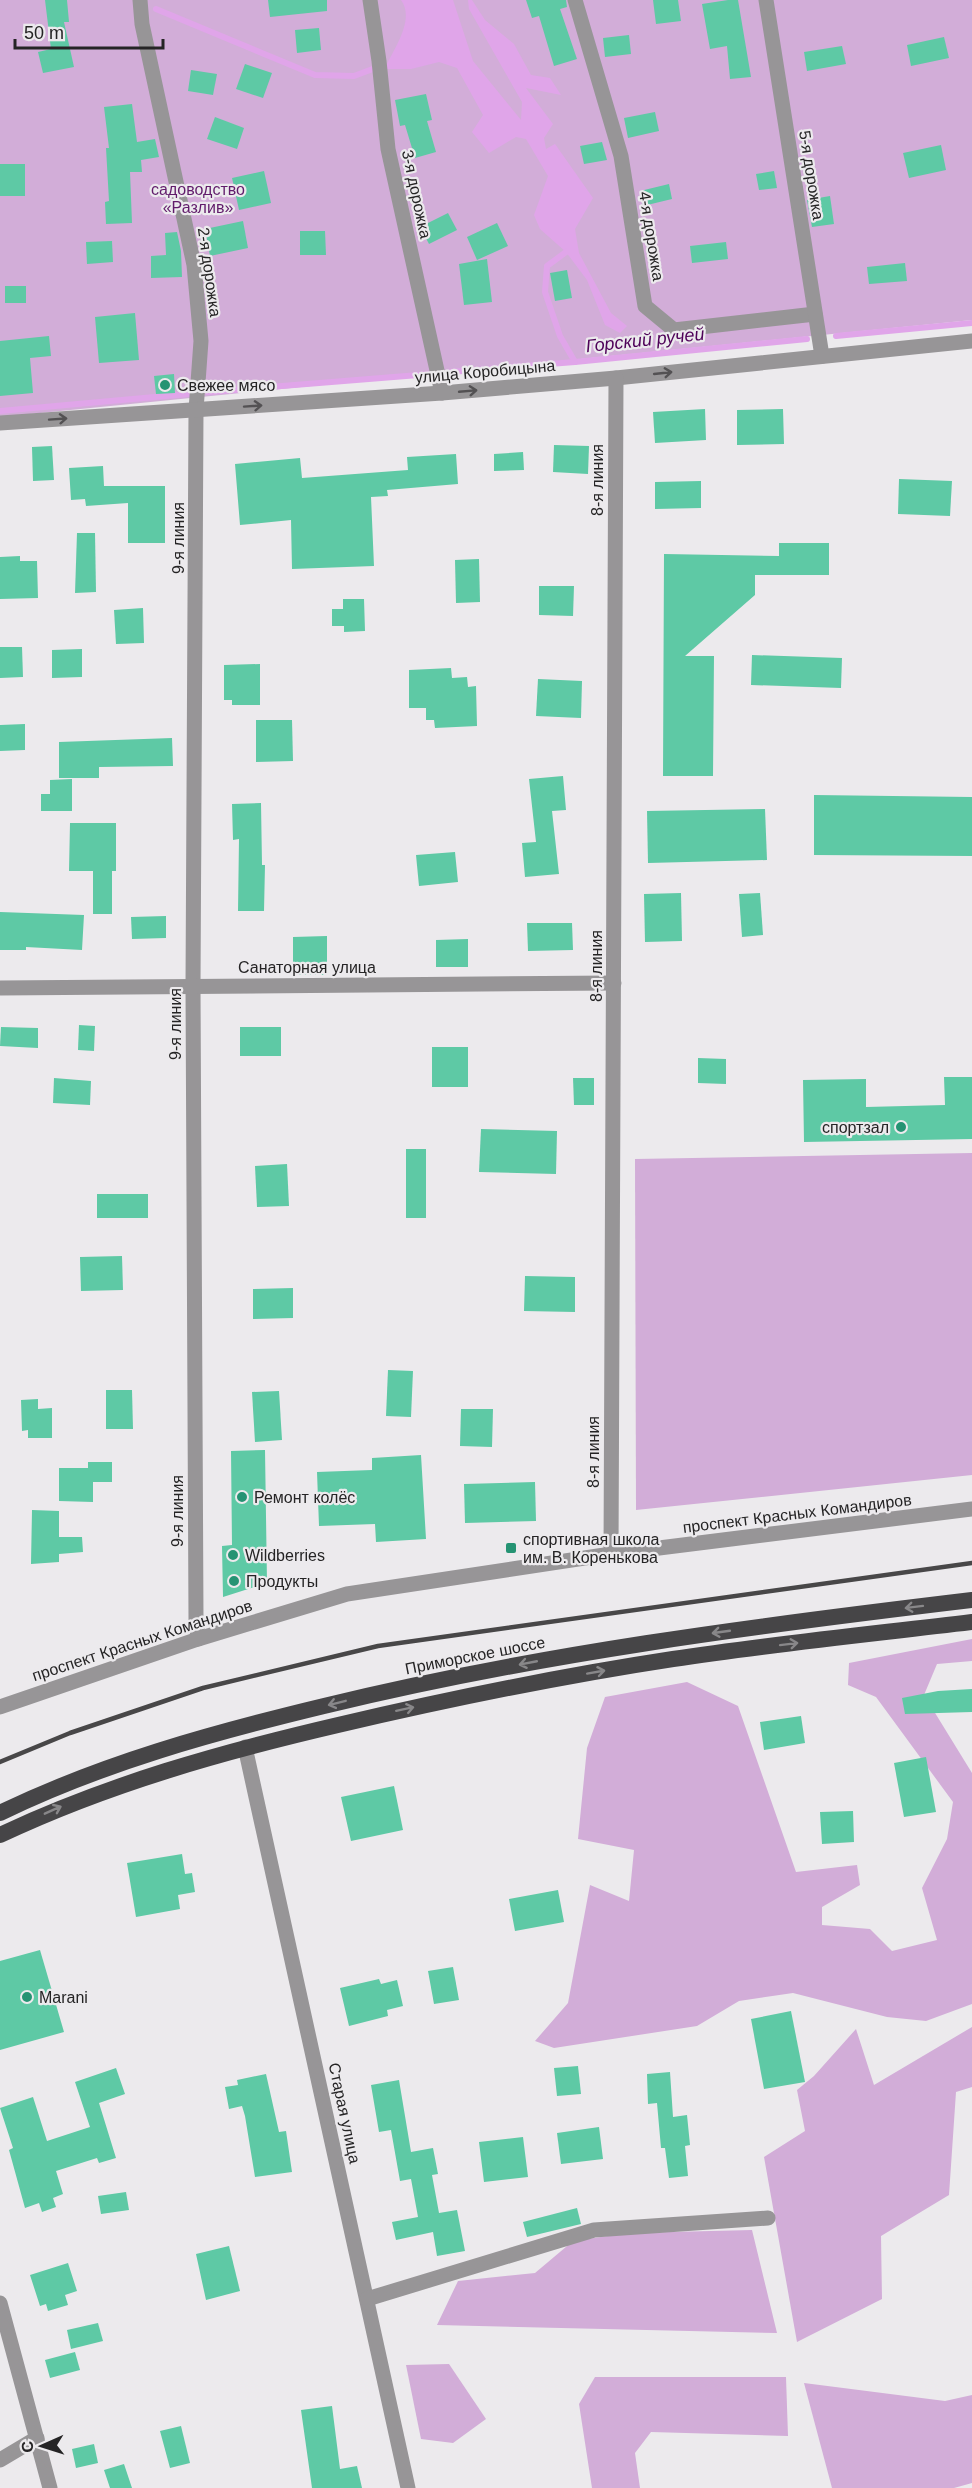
<svg xmlns="http://www.w3.org/2000/svg" width="972" height="2488" viewBox="0 0 972 2488" font-family="Arial,sans-serif">
	<style>
		.green { fill: #d2add8 }
		.water { fill: #e0a5e9 }
		.lines { fill: none; stroke-linecap: round; stroke-linejoin: round }
		.stream { stroke: #e0a5e9; stroke-width: 6 }
		.building { fill: #5ec9a5 }
		.minor { stroke: #979597; stroke-width: 15 }
		.tertiary { stroke: #979597; stroke-width: 15 }
		.trunk { stroke: #464547; stroke-width: 16 }
		.rail { stroke: #484748; stroke-width: 4.5 }
		.oneway { stroke: #535153 }
		.oneway2 { stroke: #888789 }
		.poi-dot { fill: #259373; stroke: #eceaed; stroke-width: 2 }
		.labels { text-anchor: middle; stroke-width: 4.5; stroke-linejoin: round; paint-order: stroke }
		.street-label { font-size: 16px; fill: #252425; stroke: #eceaed }
		.park-label { font-size: 16px; fill: #611b6b; stroke: #eceaed }
		.poi-label { font-size: 16px; fill: #252425; stroke: #eceaed; text-anchor: start }
		.water-label { font-size: 18px; font-style: italic; fill: #4f0359; stroke: #eceaed }
	</style>
	<rect width="100%" height="100%" fill="#eceaed"/>
	<g class="green">
		<polygon points="0,0 972,0 972,320 0,417"/>
		<polygon points="972,1153 972,1475 636,1510 635,1159"/>
		<polygon points="972,1639 972,1661 937,1664 924,1695 972,1773 972,2004 926,2021 887,2017 793,1993 739,2001 697,2026 554,2048 535,2041 568,2003 590,1885 629,1901 634,1850 578,1839 587,1748 605,1697 687,1682 738,1706 796,1872 857,1865 860,1885 822,1907 822,1925 870,1929 892,1951 937,1940 922,1888 947,1839 953,1802 876,1697 848,1685 849,1663"/>
		<polygon points="972,2027 972,2087 956,2092 949,2195 881,2236 882,2299 797,2342 764,2157 805,2131 797,2090 814,2076 856,2029 874,2085"/>
		<polygon points="752,2230 777,2333 437,2325 458,2281 535,2273 573,2241 629,2233"/>
		<polygon points="449,2364 486,2419 453,2443 421,2439 406,2365"/>
		<polygon points="595,2377 786,2377 788,2436 651,2432 635,2453 640,2488 592,2488 579,2404"/>
		<polygon points="804,2383 945,2401 972,2395 972,2483 954,2488 832,2488"/>
	</g>
	<path class="water" d="M401,0H453L473,61L521,120L522,102L469,9L468,0H472L485,20L514,44L531,75L550,78L561,95L526,88L553,124L544,138L546,149L555,144L593,198L575,229L579,253L611,313L627,326L620,333L605,325L587,280L566,252L540,229L534,215L548,176L526,139L516,137L489,153L472,132L483,115L457,68L439,62L411,69H387V64C395,47 415,19 401,0Z"/>
	<g class="lines">
		<g class="stream">
			<polyline points="156,9 315,75 354,76 378,67"/>
			<polyline points="566,252 547,266 545,292 560,336 575,362 807,339"/>
			<polyline points="836,336 972,323"/>
			<polyline points="450,372 575,362"/>
			<polyline points="208,392 431,374"/>
			<polyline points="0,411 188,394"/>
		</g>
	</g>
	<g class="building">
		<polygon points="45,0 67,0 69,22 64,22 74,67 43,73 38,52 51,49"/>
		<polygon points="268,0 327,0 327,11 270,17"/>
		<polygon points="526,0 566,0 567,7 560,9 577,59 554,66 539,16 532,18"/>
		<polygon points="653,0 678,0 681,21 656,24"/>
		<polygon points="728,0 738,0 751,77 730,79 727,46 710,49 702,4"/>
		<polygon points="319,28 321,50 297,53 295,30"/>
		<polygon points="629,35 631,54 605,57 603,38"/>
		<polygon points="944,37 949,58 911,66 907,45"/>
		<polygon points="842,46 846,64 807,71 804,52"/>
		<polygon points="245,64 272,73 263,98 236,89"/>
		<polygon points="191,70 217,74 213,95 188,91"/>
		<polygon points="426,94 432,120 427,121 436,152 415,158 405,125 400,126 395,100"/>
		<polygon points="132,104 137,142 155,139 159,157 141,160 142,172 130,172 132,223 106,224 105,202 109,201 106,148 109,148 104,107"/>
		<polygon points="655,112 659,131 628,138 624,118"/>
		<polygon points="215,117 244,128 237,149 207,139"/>
		<polygon points="602,142 607,160 584,164 580,146"/>
		<polygon points="941,145 946,170 909,178 903,153"/>
		<rect x="0" y="164" width="25" height="32"/>
		<polygon points="264,171 271,203 239,210 232,178"/>
		<polygon points="774,171 777,188 759,190 756,174"/>
		<polygon points="669,184 672,199 643,206 640,191"/>
		<polygon points="830,196 834,224 812,227 807,200"/>
		<polygon points="448,213 457,230 429,244 420,227"/>
		<polygon points="243,221 248,248 210,256 205,229"/>
		<polygon points="497,223 508,246 477,260 467,237"/>
		<polygon points="300,231 325,231 326,255 300,255"/>
		<polygon points="177,232 181,251 182,277 151,278 151,256 166,255 165,233"/>
		<polygon points="112,241 113,262 87,264 86,242"/>
		<polygon points="726,242 728,259 692,263 690,246"/>
		<polygon points="487,259 492,302 464,305 459,264"/>
		<polygon points="905,263 907,281 869,284 867,267"/>
		<polygon points="567,270 572,298 555,301 550,273"/>
		<rect x="5" y="286" width="21" height="17"/>
		<polygon points="135,313 139,360 99,363 95,317"/>
		<polygon points="49,336 51,356 30,358 33,393 0,396 0,341"/>
		<polygon points="174,374 175,393 156,394 154,376"/>
		<polygon points="705,409 706,440 655,443 653,412"/>
		<polygon points="783,409 784,444 737,445 737,410"/>
		<polygon points="554,445 589,446 588,474 553,472"/>
		<polygon points="52,446 54,480 33,481 32,447"/>
		<polygon points="523,452 524,470 494,471 494,454"/>
		<polygon points="456,454 458,484 387,490 388,496 371,497 374,566 292,569 291,520 240,525 235,464 300,458 302,478 408,470 407,457"/>
		<polygon points="103,466 104,486 165,486 165,543 128,543 128,503 86,506 85,499 71,500 69,468"/>
		<polygon points="899,479 952,481 950,516 898,514"/>
		<polygon points="701,481 701,508 655,509 655,482"/>
		<polygon points="77,533 95,533 96,592 75,593"/>
		<polygon points="779,543 829,543 829,575 755,575 755,595 685,656 714,656 713,776 663,776 664,554 779,556"/>
		<polygon points="20,556 20,561 37,561 38,598 0,599 0,557"/>
		<polygon points="479,559 480,602 456,603 455,560"/>
		<polygon points="539,586 574,586 573,616 539,615"/>
		<polygon points="343,599 364,599 365,631 344,632 344,626 332,626 332,609 343,609"/>
		<polygon points="143,608 144,643 116,644 114,610"/>
		<polygon points="0,647 22,647 23,677 0,678"/>
		<polygon points="82,649 82,677 52,678 52,650"/>
		<polygon points="752,655 842,658 841,688 751,685"/>
		<polygon points="260,664 260,705 232,705 232,700 224,700 224,665"/>
		<polygon points="451,668 452,678 467,677 468,687 476,686 477,726 435,728 434,720 426,720 426,708 409,708 409,670"/>
		<polygon points="538,679 582,681 581,718 536,716"/>
		<polygon points="256,720 292,720 293,761 256,762"/>
		<polygon points="25,724 25,750 0,751 0,725"/>
		<polygon points="172,738 173,766 99,767 99,778 59,778 59,742"/>
		<polygon points="563,776 566,810 552,811 559,874 525,877 522,843 536,842 529,779"/>
		<polygon points="72,779 72,811 41,811 41,794 50,794 50,780"/>
		<polygon points="814,795 972,797 972,856 814,855"/>
		<polygon points="261,803 262,865 265,865 264,911 238,911 239,839 233,840 232,804"/>
		<polygon points="765,809 767,860 648,863 647,811"/>
		<polygon points="70,823 116,823 116,871 112,871 112,914 93,914 93,871 69,871"/>
		<polygon points="455,852 458,882 419,886 416,855"/>
		<polygon points="681,893 682,941 645,942 644,894"/>
		<polygon points="760,893 763,935 742,937 739,894"/>
		<polygon points="0,912 84,915 82,950 26,947 26,950 0,950"/>
		<polygon points="166,916 166,938 132,939 131,917"/>
		<polygon points="527,923 572,923 573,950 528,951"/>
		<polygon points="327,936 327,975 293,975 293,937"/>
		<polygon points="468,939 468,967 436,967 436,940"/>
		<polygon points="79,1025 95,1026 94,1051 78,1050"/>
		<polygon points="1,1027 38,1028 38,1048 0,1046"/>
		<rect x="240" y="1027" width="41" height="29"/>
		<rect x="432" y="1047" width="36" height="40"/>
		<polygon points="698,1058 726,1059 726,1084 698,1083"/>
		<polygon points="944,1077 972,1077 972,1139 804,1142 803,1080 866,1079 866,1107 945,1105"/>
		<polygon points="54,1078 91,1081 90,1105 53,1103"/>
		<polygon points="573,1078 594,1078 594,1105 574,1105"/>
		<polygon points="481,1129 557,1131 556,1174 479,1172"/>
		<rect x="406" y="1149" width="20" height="69"/>
		<polygon points="287,1164 289,1206 257,1207 255,1166"/>
		<rect x="97" y="1194" width="51" height="24"/>
		<polygon points="122,1256 123,1290 81,1291 80,1257"/>
		<polygon points="525,1276 575,1277 575,1312 524,1311"/>
		<polygon points="293,1288 293,1318 253,1319 253,1289"/>
		<polygon points="388,1370 413,1371 411,1417 386,1416"/>
		<polygon points="106,1390 132,1390 133,1429 106,1429"/>
		<polygon points="279,1391 282,1440 255,1442 252,1392"/>
		<polygon points="38,1399 38,1409 52,1408 52,1438 28,1438 28,1430 22,1431 21,1400"/>
		<polygon points="461,1409 493,1409 492,1447 460,1446"/>
		<polygon points="265,1450 267,1583 223,1597 222,1546 232,1545 231,1451"/>
		<polygon points="421,1455 426,1539 376,1542 375,1524 319,1526 317,1472 372,1470 372,1458"/>
		<polygon points="88,1462 112,1462 112,1482 93,1482 93,1502 59,1501 59,1468 88,1468"/>
		<polygon points="535,1482 536,1521 465,1523 464,1484"/>
		<polygon points="32,1510 59,1511 59,1537 82,1537 83,1552 59,1554 59,1562 31,1564"/>
		<polygon points="972,1689 972,1712 905,1714 902,1698 938,1691"/>
		<polygon points="801,1716 805,1743 764,1750 760,1722"/>
		<polygon points="926,1757 936,1812 904,1817 894,1763"/>
		<polygon points="394,1786 403,1830 351,1841 341,1797"/>
		<polygon points="853,1811 854,1842 822,1844 820,1812"/>
		<polygon points="182,1854 185,1874 192,1873 195,1892 178,1895 180,1909 136,1917 127,1863"/>
		<polygon points="558,1890 564,1922 515,1931 509,1899"/>
		<polygon points="40,1950 64,2032 0,2050 0,1961"/>
		<polygon points="453,1967 459,2000 434,2004 428,1971"/>
		<polygon points="379,1979 381,1984 397,1980 403,2006 387,2010 388,2016 349,2026 340,1988"/>
		<polygon points="791,2011 805,2082 764,2089 751,2019"/>
		<polygon points="578,2066 581,2094 557,2096 554,2068"/>
		<polygon points="116,2068 125,2094 99,2103 116,2158 99,2163 97,2158 56,2171 63,2194 53,2198 56,2207 42,2212 39,2203 25,2208 9,2150 13,2148 0,2108 33,2097 47,2141 90,2127 75,2082"/>
		<polygon points="670,2072 673,2117 687,2115 690,2145 685,2146 688,2176 669,2178 665,2148 661,2148 657,2103 648,2104 647,2074"/>
		<polygon points="266,2074 279,2132 286,2131 292,2172 255,2177 245,2116 242,2106 229,2109 225,2087 238,2085 237,2080"/>
		<polygon points="399,2080 411,2152 433,2148 438,2174 432,2175 439,2213 457,2210 465,2251 437,2256 433,2232 396,2240 392,2222 418,2217 411,2179 400,2181 391,2130 379,2132 371,2085"/>
		<polygon points="599,2127 603,2159 561,2164 557,2133"/>
		<polygon points="523,2137 528,2177 484,2182 479,2142"/>
		<polygon points="126,2192 129,2210 101,2214 98,2196"/>
		<polygon points="577,2208 581,2224 527,2237 523,2222"/>
		<polygon points="229,2246 240,2291 206,2300 196,2254"/>
		<polygon points="68,2263 77,2291 65,2295 68,2305 48,2311 46,2304 40,2306 30,2275"/>
		<polygon points="98,2323 103,2341 71,2349 67,2330"/>
		<polygon points="75,2352 80,2370 50,2378 45,2360"/>
		<polygon points="332,2406 340,2469 357,2466 362,2488 312,2488 301,2410"/>
		<polygon points="181,2426 190,2463 170,2468 160,2431"/>
		<polygon points="94,2444 98,2463 76,2468 72,2449"/>
		<polygon points="124,2464 132,2488 110,2488 104,2470"/>
	</g>
	<g class="lines">
		<g class="minor">
			<polyline points="140,0 142,24 194,265 201,341 196,410 193,986 196,1620 198,1639"/>
			<polyline points="370,0 379,61 388,149 442,393"/>
			<polyline points="575,0 621,156 645,306 674,330 815,314"/>
			<polyline points="766,0 822,356"/>
			<polyline points="0,423 442,393 616,378 972,341"/>
			<polyline points="0,988 614,983"/>
			<polyline points="611,1554 616,378"/>
			<polyline points="245,1747 408,2488"/>
			<polyline points="367,2299 594,2230 768,2218"/>
			<polyline points="0,2303 50,2488"/>
			<polyline points="0,2460 37,2438"/>
		</g>
		<polyline class="tertiary" points="0,1707 198,1639 347,1594 611,1554 972,1509"/>
		<g class="trunk">
			<path d="M0,1813C103,1763 212,1733 324,1706C537,1654 754,1626 972,1600"/>
			<path d="M0,1835C108,1784 222,1752 338,1725C449,1699 561,1676 673,1659C772,1644 872,1634 972,1622"/>
		</g>
		<polyline class="rail" points="0,1762 70,1733 203,1688 378,1646 972,1563"/>
	</g>
	<defs><path id="oneway-shaft" d="M-6 0H5M1.5-3L5.5 0L1.5 3" fill="none" stroke-width="1.6" stroke-linecap="round" stroke-linejoin="round" transform="scale(1.5)"/></defs>
	<g class="oneway">
		<use href="#oneway-shaft" transform="translate(663 373) rotate(-6)"/>
		<use href="#oneway-shaft" transform="translate(468 391) rotate(-5)"/>
		<use href="#oneway-shaft" transform="translate(253 406) rotate(-4)"/>
		<use href="#oneway-shaft" transform="translate(58 419) rotate(-4)"/>
	</g>
	<g class="oneway2">
		<use href="#oneway-shaft" transform="translate(914 1607) rotate(173)"/>
		<use href="#oneway-shaft" transform="translate(721 1632) rotate(172)"/>
		<use href="#oneway-shaft" transform="translate(789 1644) rotate(-7)"/>
		<use href="#oneway-shaft" transform="translate(528 1663) rotate(169)"/>
		<use href="#oneway-shaft" transform="translate(596 1672) rotate(-10)"/>
		<use href="#oneway-shaft" transform="translate(337 1703) rotate(166)"/>
		<use href="#oneway-shaft" transform="translate(405 1709) rotate(-12)"/>
		<use href="#oneway-shaft" transform="translate(53 1810) rotate(-24)"/>
	</g>
	<g class="poi-dot">
		<circle cx="165" cy="385" r="6"/>
		<circle cx="901" cy="1127" r="6"/>
		<circle cx="242" cy="1497" r="6"/>
		<rect x="505" y="1542" width="12" height="12" rx="3"/>
		<circle cx="233" cy="1555" r="6"/>
		<circle cx="234" cy="1581" r="6"/>
		<circle cx="27" cy="1997" r="6"/>
	</g>
	<g class="labels">
		<g class="street-label">
			<text transform="translate(812 175) rotate(81)" y="6">5-я дорожка</text>
			<text transform="translate(417 194) rotate(78)" y="6">3-я дорожка</text>
			<text transform="translate(652 236) rotate(81)" y="6">4-я дорожка</text>
			<text transform="translate(210 272) rotate(82)" y="6">2-я дорожка</text>
			<text transform="translate(485 371) rotate(-5)" y="6">улица Коробицына</text>
			<text transform="translate(597 480) rotate(-90)" y="6">8-я линия</text>
			<text transform="translate(178 538) rotate(-90)" y="6">9-я линия</text>
			<text transform="translate(596 966) rotate(-90)" y="6">8-я линия</text>
			<text x="307" y="973">Санаторная улица</text>
			<text transform="translate(175 1024) rotate(-90)" y="6">9-я линия</text>
			<text transform="translate(593 1452) rotate(-90)" y="6">8-я линия</text>
			<text transform="translate(177 1511) rotate(-90)" y="6">9-я линия</text>
			<text transform="translate(797 1513) rotate(-7)" y="6">проспект Красных Командиров</text>
			<text transform="translate(142 1640) rotate(-18)" y="6">проспект Красных Командиров</text>
			<text transform="translate(475 1655) rotate(-11)" y="6">Приморское шоссе</text>
			<text transform="translate(345 2113) rotate(78)" y="6">Старая улица</text>
		</g>
		<g class="park-label">
			<text x="198" y="195">садоводство<tspan x="198" dy="18">«Разлив»</tspan></text>
		</g>
		<g class="poi-label">
			<text x="177" y="391">Свежее мясо</text>
			<text x="889" y="1133" text-anchor="end">спортзал</text>
			<text x="254" y="1503">Ремонт колёс</text>
			<text x="523" y="1545">спортивная школа<tspan x="523" dy="18">им. В. Коренькова</tspan></text>
			<text x="245" y="1561">Wildberries</text>
			<text x="246" y="1587">Продукты</text>
			<text x="39" y="2003">Marani</text>
		</g>
		<g class="water-label">
			<text transform="translate(645 340) rotate(-6)" y="6">Горский ручей</text>
		</g>
	</g>
	<g transform="translate(42 2446) rotate(267)" stroke="#eceaed" stroke-width="4.5" paint-order="stroke">
	<path d="M0-4.5L10 22L0 15L-10 22Z" fill="#252425"/>
	<text y="-9" font-size="16" font-weight="bold" text-anchor="middle" fill="#252425">С</text>
	</g>
	<path d="M15 39v9h148v-9" fill="none" stroke="#252425" stroke-width="3"/>
	<text x="24" y="39" font-size="18" fill="#252425" stroke="#eceaed" stroke-width="4.5" paint-order="stroke">50 m</text>
</svg>
